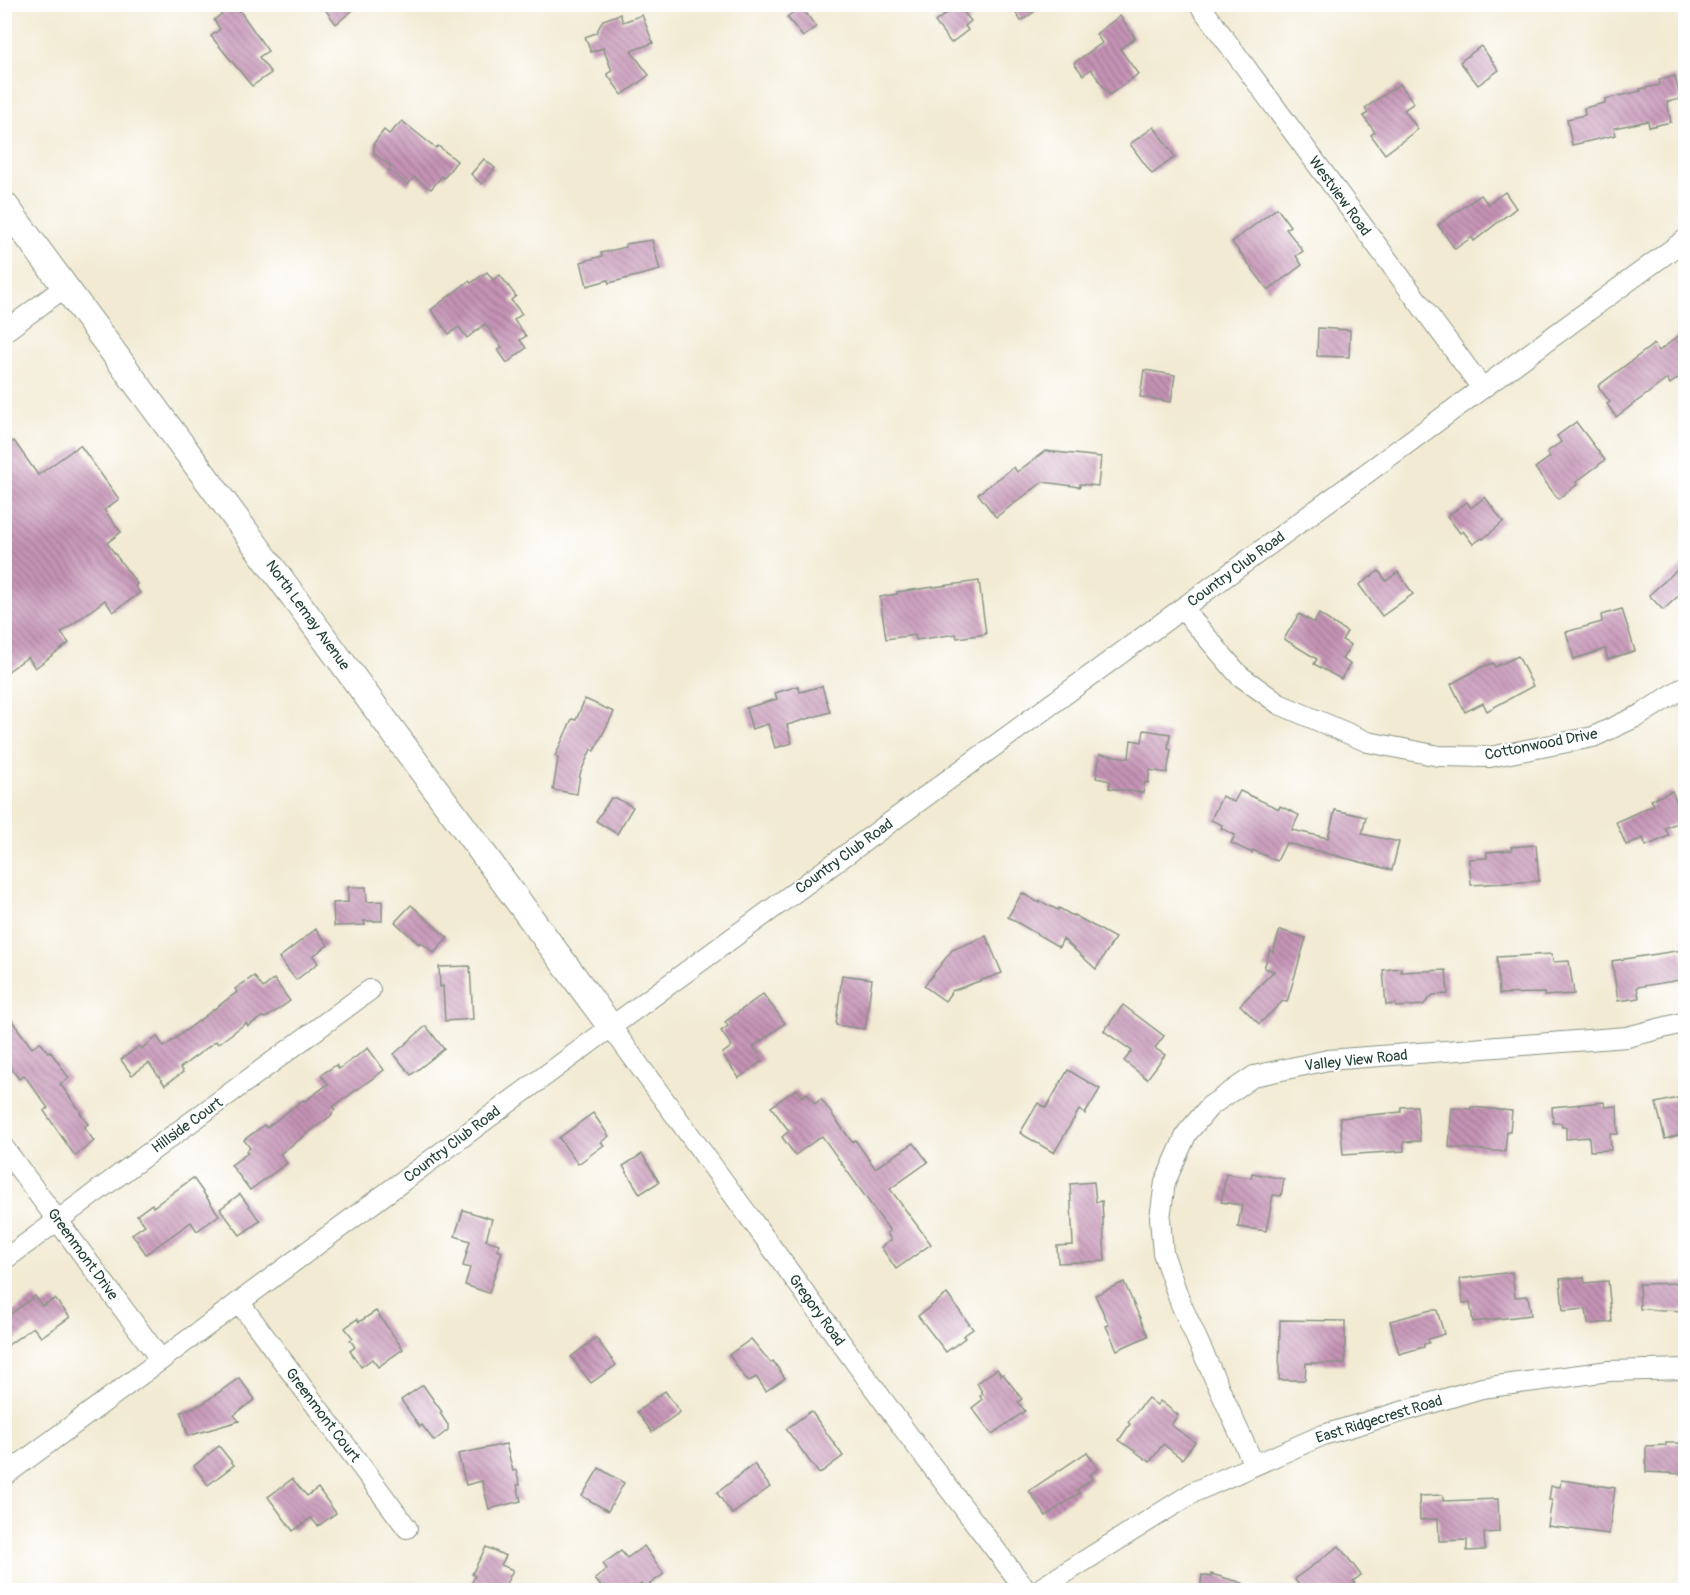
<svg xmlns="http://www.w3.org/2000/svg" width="1690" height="1595" viewBox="0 0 1690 1595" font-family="Pangolin,sans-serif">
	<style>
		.building { fill: url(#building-back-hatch) }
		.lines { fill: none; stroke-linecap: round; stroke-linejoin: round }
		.minor-casing { stroke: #889484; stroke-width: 22 }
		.major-casing { stroke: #889484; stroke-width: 28 }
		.minor { stroke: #fff; stroke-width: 20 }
		.major { stroke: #fff; stroke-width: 26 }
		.labels { text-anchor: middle; stroke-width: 4.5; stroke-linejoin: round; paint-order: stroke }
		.street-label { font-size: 15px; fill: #1f3d34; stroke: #fff }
	</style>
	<defs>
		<pattern id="building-back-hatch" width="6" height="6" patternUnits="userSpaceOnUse" patternTransform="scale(1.5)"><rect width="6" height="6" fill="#c593b5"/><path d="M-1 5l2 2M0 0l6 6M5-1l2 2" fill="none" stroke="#9f7994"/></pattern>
	</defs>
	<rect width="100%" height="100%" fill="#fff"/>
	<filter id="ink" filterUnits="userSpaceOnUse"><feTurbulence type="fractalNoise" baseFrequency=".0167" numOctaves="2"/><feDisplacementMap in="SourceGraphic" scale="12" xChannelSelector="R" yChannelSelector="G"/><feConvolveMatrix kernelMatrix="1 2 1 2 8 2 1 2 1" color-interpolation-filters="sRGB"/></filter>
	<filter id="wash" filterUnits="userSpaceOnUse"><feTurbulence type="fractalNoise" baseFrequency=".008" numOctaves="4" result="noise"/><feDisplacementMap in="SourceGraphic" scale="24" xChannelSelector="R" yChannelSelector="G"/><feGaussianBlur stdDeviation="1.35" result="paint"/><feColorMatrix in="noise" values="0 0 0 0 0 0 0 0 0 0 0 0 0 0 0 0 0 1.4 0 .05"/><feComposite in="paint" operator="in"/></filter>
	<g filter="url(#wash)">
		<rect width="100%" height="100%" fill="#f2ead3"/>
		<g id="blocks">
			<g class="building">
				<polygon points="235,4 268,51 259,57 271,73 252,86 211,36 220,29 214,20"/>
				<polygon points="321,4 360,4 336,24"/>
				<polygon points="1010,4 1045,4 1021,21"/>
				<polygon points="958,5 971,21 965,26 968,30 951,43 935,22"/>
				<polygon points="801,6 816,27 803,37 787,17"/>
				<polygon points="620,14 623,22 642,15 653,43 631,51 649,75 622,95 607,74 612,71 603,48 591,52 585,37 596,33 603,20"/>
				<polygon points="1120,16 1135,38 1120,49 1138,74 1109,95 1091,69 1083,75 1074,63 1102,43 1096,34"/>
				<polygon points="1481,46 1499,70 1478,85 1460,62"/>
				<polygon points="1675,76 1680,99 1667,102 1671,122 1649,127 1648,121 1614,128 1616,135 1572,145 1567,119 1585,115 1584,108 1605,103 1605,99 1641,91 1640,89 1660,85 1659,80"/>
				<polygon points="1400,84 1414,103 1404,110 1418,129 1385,154 1371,135 1375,132 1363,116 1368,113 1365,108"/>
				<polygon points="402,121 436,148 438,146 457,161 444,178 442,176 431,189 414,177 408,185 389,170 391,167 374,153 374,143 384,130 389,134"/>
				<polygon points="1154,127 1175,157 1152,174 1130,144"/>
				<polygon points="484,159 495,168 482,184 471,174"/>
				<polygon points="1505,192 1516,208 1474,241 1472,237 1455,249 1438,225 1481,195 1488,204"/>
				<polygon points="1277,208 1290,226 1286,229 1303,251 1296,256 1302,265 1268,290 1232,242"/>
				<polygon points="652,240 660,270 609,283 608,280 587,286 581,262 602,256 601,253 626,247 626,244"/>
				<polygon points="487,272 493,280 500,275 516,296 511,300 522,314 514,320 526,336 520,340 526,348 507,363 498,350 502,347 485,324 467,338 459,327 449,334 431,310 469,281 471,283"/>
				<polygon points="1318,328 1350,330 1349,357 1317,356"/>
				<polygon points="1686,330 1686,372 1670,384 1667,379 1616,417 1607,404 1610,402 1598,386 1654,344 1659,351"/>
				<polygon points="1144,370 1175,375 1171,402 1140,397"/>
				<polygon points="1576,422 1605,460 1576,482 1578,484 1558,499 1535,468 1550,457 1547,452 1561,442 1557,436"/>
				<polygon points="14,441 38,475 80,445 119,499 104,510 121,532 107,543 137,584 135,586 140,593 113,612 105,600 61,633 69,643 35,668 28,657 4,674 4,447"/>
				<polygon points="1045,451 1101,457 1098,486 1080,484 1080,487 1043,482 996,517 978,494 1014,467 1017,472"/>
				<polygon points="1485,497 1503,522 1483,539 1482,538 1473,544 1463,531 1460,533 1447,516 1467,502 1471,508"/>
				<polygon points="1686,562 1686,589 1663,610 1649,595"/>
				<polygon points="1379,571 1386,581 1398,572 1413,594 1382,616 1359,585"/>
				<polygon points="979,581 986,634 957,638 956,634 916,640 915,635 886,639 880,597 897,594 897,592"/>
				<polygon points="1622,609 1635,651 1608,659 1605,649 1574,659 1566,632 1602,622 1601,615"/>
				<polygon points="1299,614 1314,623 1319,614 1347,632 1342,640 1351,645 1342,659 1350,664 1341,679 1314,664 1317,659 1284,639"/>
				<polygon points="1518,656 1533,686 1487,711 1483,703 1465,712 1451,684 1482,667 1493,663 1495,667"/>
				<polygon points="798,686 800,692 822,686 830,712 787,725 792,743 775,748 768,724 752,729 746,708 777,699 775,693"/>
				<polygon points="585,699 614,712 594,751 591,749 580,774 577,794 553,790 558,758 555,756 572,719 576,720"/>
				<polygon points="1144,730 1170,734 1168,749 1171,750 1167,773 1150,770 1148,783 1145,782 1143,793 1109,788 1110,781 1096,778 1100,754 1129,758 1131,740 1142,742"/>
				<polygon points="1240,791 1279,809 1280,806 1299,815 1292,830 1328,838 1335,810 1366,817 1362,834 1399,842 1392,870 1286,843 1277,861 1253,850 1252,853 1231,843 1235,835 1221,828 1222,825 1211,820 1222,796 1234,802"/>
				<polygon points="1672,791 1684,820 1665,828 1669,836 1646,846 1643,838 1626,845 1616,822 1654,805 1651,800"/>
				<polygon points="611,798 616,798 633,807 617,834 596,821"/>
				<polygon points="1536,845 1539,881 1471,885 1469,859 1487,858 1487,852 1512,850 1511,847"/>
				<polygon points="348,887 366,887 367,902 382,901 382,921 364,921 365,925 334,926 333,903 348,902"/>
				<polygon points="1022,893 1039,903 1040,901 1058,910 1059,908 1073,916 1074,915 1115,938 1096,969 1063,939 1059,947 1008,917"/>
				<polygon points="411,905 448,938 434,953 421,942 419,944 395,922"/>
				<polygon points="316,929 328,945 313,956 318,963 296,980 279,958"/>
				<polygon points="1280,930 1306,938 1287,1002 1283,1001 1259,1024 1240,1005 1274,971 1264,968 1270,950 1273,952"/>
				<polygon points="986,936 1002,973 952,991 945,1001 924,986 952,950"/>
				<polygon points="1682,950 1686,979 1637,987 1639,998 1618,1001 1612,961"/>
				<polygon points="1552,954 1553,962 1569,961 1574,994 1544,996 1544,993 1499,994 1497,957"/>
				<polygon points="470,966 473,1019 445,1021 443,986 440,987 439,967"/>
				<polygon points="1401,968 1401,972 1446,970 1448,994 1433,995 1423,1005 1396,1007 1396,1004 1386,1005 1383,970"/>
				<polygon points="842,975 872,979 865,1029 836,1025"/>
				<polygon points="254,976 263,988 274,979 290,1001 266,1018 262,1017 248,1026 246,1023 218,1044 216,1041 180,1068 183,1072 165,1085 149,1063 132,1075 121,1060 139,1046 141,1049 157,1037 164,1047 237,992 235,989"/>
				<polygon points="763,994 785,1023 753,1047 763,1060 739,1078 722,1054 732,1046 721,1031 728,1026 725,1022"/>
				<polygon points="1123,1005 1164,1036 1155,1048 1165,1055 1147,1079 1124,1061 1132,1051 1104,1031"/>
				<polygon points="4,1010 32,1048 40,1042 48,1052 50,1051 69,1078 60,1084 81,1112 80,1113 88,1124 84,1127 94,1141 75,1156 44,1111 48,1108 24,1075 19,1079 4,1059"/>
				<polygon points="426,1026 444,1049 411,1075 394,1054"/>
				<polygon points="368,1048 384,1070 333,1107 335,1110 331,1114 332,1115 280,1154 287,1163 250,1190 231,1165 248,1153 246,1151 250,1148 244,1140 264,1125 266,1128 303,1100 305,1101 328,1084 321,1075 336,1065 339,1069"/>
				<polygon points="1068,1070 1100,1089 1085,1114 1079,1110 1054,1153 1020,1133 1038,1103 1046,1108"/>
				<polygon points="796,1089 802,1097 807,1093 815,1104 821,1099 852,1142 855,1140 875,1168 914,1143 928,1162 890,1189 931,1244 896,1269 881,1247 891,1240 887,1233 890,1231 822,1136 795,1155 782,1137 789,1131 771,1107"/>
				<polygon points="1686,1096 1686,1133 1665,1139 1656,1103"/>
				<polygon points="1604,1102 1605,1107 1617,1106 1618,1134 1610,1134 1611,1150 1590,1151 1589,1137 1566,1139 1566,1127 1562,1127 1561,1123 1553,1123 1552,1107"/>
				<polygon points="1417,1106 1420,1141 1404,1142 1404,1151 1343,1155 1340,1118 1401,1112 1401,1107"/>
				<polygon points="1471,1107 1512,1111 1510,1131 1507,1131 1505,1152 1449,1147 1452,1108 1471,1109"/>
				<polygon points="593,1113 609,1136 601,1142 604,1145 578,1164 559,1138"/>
				<polygon points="642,1154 659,1182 640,1194 623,1166"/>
				<polygon points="1252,1173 1284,1179 1281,1196 1273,1195 1266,1231 1238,1227 1242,1205 1221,1202 1226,1174 1251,1178"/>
				<polygon points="193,1178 219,1215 197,1231 191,1222 146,1254 132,1234 145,1225 137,1215 152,1204 153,1207"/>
				<polygon points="1094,1182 1096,1202 1102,1201 1105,1261 1058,1263 1057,1246 1073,1245 1070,1184"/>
				<polygon points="240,1194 260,1221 240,1235 220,1209"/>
				<polygon points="463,1210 492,1219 486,1240 499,1244 497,1250 502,1252 489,1293 465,1285 470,1268 463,1266 470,1241 455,1236"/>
				<polygon points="1512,1272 1515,1297 1528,1296 1531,1315 1473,1322 1470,1302 1463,1303 1460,1279"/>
				<polygon points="1584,1277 1585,1283 1608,1281 1612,1322 1588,1324 1586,1309 1563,1311 1560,1279"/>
				<polygon points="1124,1282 1148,1336 1117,1350 1106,1326 1109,1325 1095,1295"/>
				<polygon points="1685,1283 1686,1311 1640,1309 1639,1284"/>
				<polygon points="947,1294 973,1329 963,1336 965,1338 946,1352 918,1316"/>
				<polygon points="35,1296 42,1306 55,1299 70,1317 41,1337 33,1327 4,1348 4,1319"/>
				<polygon points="1431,1310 1437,1310 1444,1334 1428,1339 1429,1343 1424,1344 1424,1347 1399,1354 1390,1321"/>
				<polygon points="376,1311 403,1349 378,1367 372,1359 361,1367 350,1351 355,1347 350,1340 353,1338 345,1328 357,1319 359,1322"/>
				<polygon points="1280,1320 1345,1321 1345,1364 1306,1363 1305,1380 1279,1380"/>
				<polygon points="596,1338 616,1365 591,1383 571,1357"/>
				<polygon points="751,1339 771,1363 773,1361 785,1378 766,1391 756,1377 748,1382 729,1355"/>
				<polygon points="997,1369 1001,1375 1003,1374 1022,1399 1018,1402 1025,1411 992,1434 972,1408 982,1400 980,1396 983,1394 977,1383"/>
				<polygon points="239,1378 255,1399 234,1415 239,1421 188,1436 181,1412 202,1404"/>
				<polygon points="423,1385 442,1412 440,1413 448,1425 448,1430 434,1441 422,1425 420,1427 401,1400"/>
				<polygon points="665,1391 680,1412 652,1432 637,1412"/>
				<polygon points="1148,1398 1157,1405 1160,1401 1178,1415 1171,1425 1195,1442 1182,1459 1163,1444 1150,1462 1119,1440 1130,1424 1128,1422"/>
				<polygon points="811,1411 843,1456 819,1474 786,1429"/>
				<polygon points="1666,1443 1686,1443 1686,1474 1646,1472 1646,1446 1666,1445"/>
				<polygon points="506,1444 513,1471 516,1470 520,1485 517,1485 521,1501 489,1509 482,1481 466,1485 458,1454"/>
				<polygon points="219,1446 234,1465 208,1485 194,1466"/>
				<polygon points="1087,1452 1098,1469 1089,1475 1092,1479 1077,1490 1079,1493 1046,1516 1029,1491"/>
				<polygon points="754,1464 770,1487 732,1514 717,1493"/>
				<polygon points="599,1468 624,1483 608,1511 582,1496"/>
				<polygon points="292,1479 307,1496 318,1488 336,1513 318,1526 311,1518 293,1531 268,1497"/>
				<polygon points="1561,1480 1615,1488 1609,1534 1548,1526 1552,1500 1549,1500 1551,1486 1560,1487"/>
				<polygon points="1443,1495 1443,1501 1498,1499 1499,1532 1484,1533 1485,1550 1467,1551 1467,1540 1439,1541 1438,1519 1420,1520 1419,1496"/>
				<polygon points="644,1546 664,1574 644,1588 641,1584 632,1590 604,1590 595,1579 607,1569 603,1564 621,1551 627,1558"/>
				<polygon points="1339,1546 1361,1575 1353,1581 1360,1590 1303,1590 1295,1580 1297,1577"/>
				<polygon points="486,1547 506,1556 501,1565 513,1570 503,1590 468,1590 475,1576 472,1574"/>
				<polygon points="1211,1574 1243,1583 1243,1590 1200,1590 1202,1575 1211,1577"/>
			</g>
		</g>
	</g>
	<g filter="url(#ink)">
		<use href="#blocks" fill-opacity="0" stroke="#889484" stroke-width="1.5"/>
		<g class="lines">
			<g class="minor-casing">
				<g id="minor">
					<polyline points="1199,4 1482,388"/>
					<polyline points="4,332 65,287"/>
					<polyline points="1182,608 1239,675 1279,704 1368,742 1439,756 1490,757 1593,737 1640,715 1686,686"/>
					<polyline points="611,1027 909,1436 1026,1590"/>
					<polyline points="4,1148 161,1360"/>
					<polyline points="4,1260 370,990"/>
					<polyline points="239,1302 407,1528"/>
					<polyline points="1254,1465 1180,1302 1163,1253 1160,1218 1165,1182 1187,1133 1210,1106 1254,1076 1328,1060 1627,1037 1686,1022"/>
					<polyline points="4,1476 611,1027 1686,239"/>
					<polyline points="1038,1590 1194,1492 1323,1435 1482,1388 1609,1371 1686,1369"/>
				</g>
			</g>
			<g class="major-casing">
				<polyline id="major" points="4,204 611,1027"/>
			</g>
			<use href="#minor" class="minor"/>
			<use href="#major" class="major"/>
		</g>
	</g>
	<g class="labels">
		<g class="street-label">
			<text transform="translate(1340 196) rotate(54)" y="5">Westview Road</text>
			<text transform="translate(1236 569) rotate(-36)" y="5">Country Club Road</text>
			<text transform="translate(308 615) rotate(54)" y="5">North Lemay Avenue</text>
			<text transform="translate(1541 744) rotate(-11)" y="5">Cottonwood Drive</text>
			<text transform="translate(844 856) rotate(-36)" y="5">Country Club Road</text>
			<text transform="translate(1356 1060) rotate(-6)" y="5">Valley View Road</text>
			<text transform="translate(187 1125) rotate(-36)" y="5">Hillside Court</text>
			<text transform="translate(452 1144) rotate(-37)" y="5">Country Club Road</text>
			<text transform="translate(83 1254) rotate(54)" y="5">Greenmont Drive</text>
			<text transform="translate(817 1310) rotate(54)" y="5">Gregory Road</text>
			<text transform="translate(323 1415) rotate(53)" y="5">Greenmont Court</text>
			<text transform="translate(1379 1419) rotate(-17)" y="5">East Ridgecrest Road</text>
		</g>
	</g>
	<rect width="1690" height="1595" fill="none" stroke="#fff" stroke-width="24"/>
</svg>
